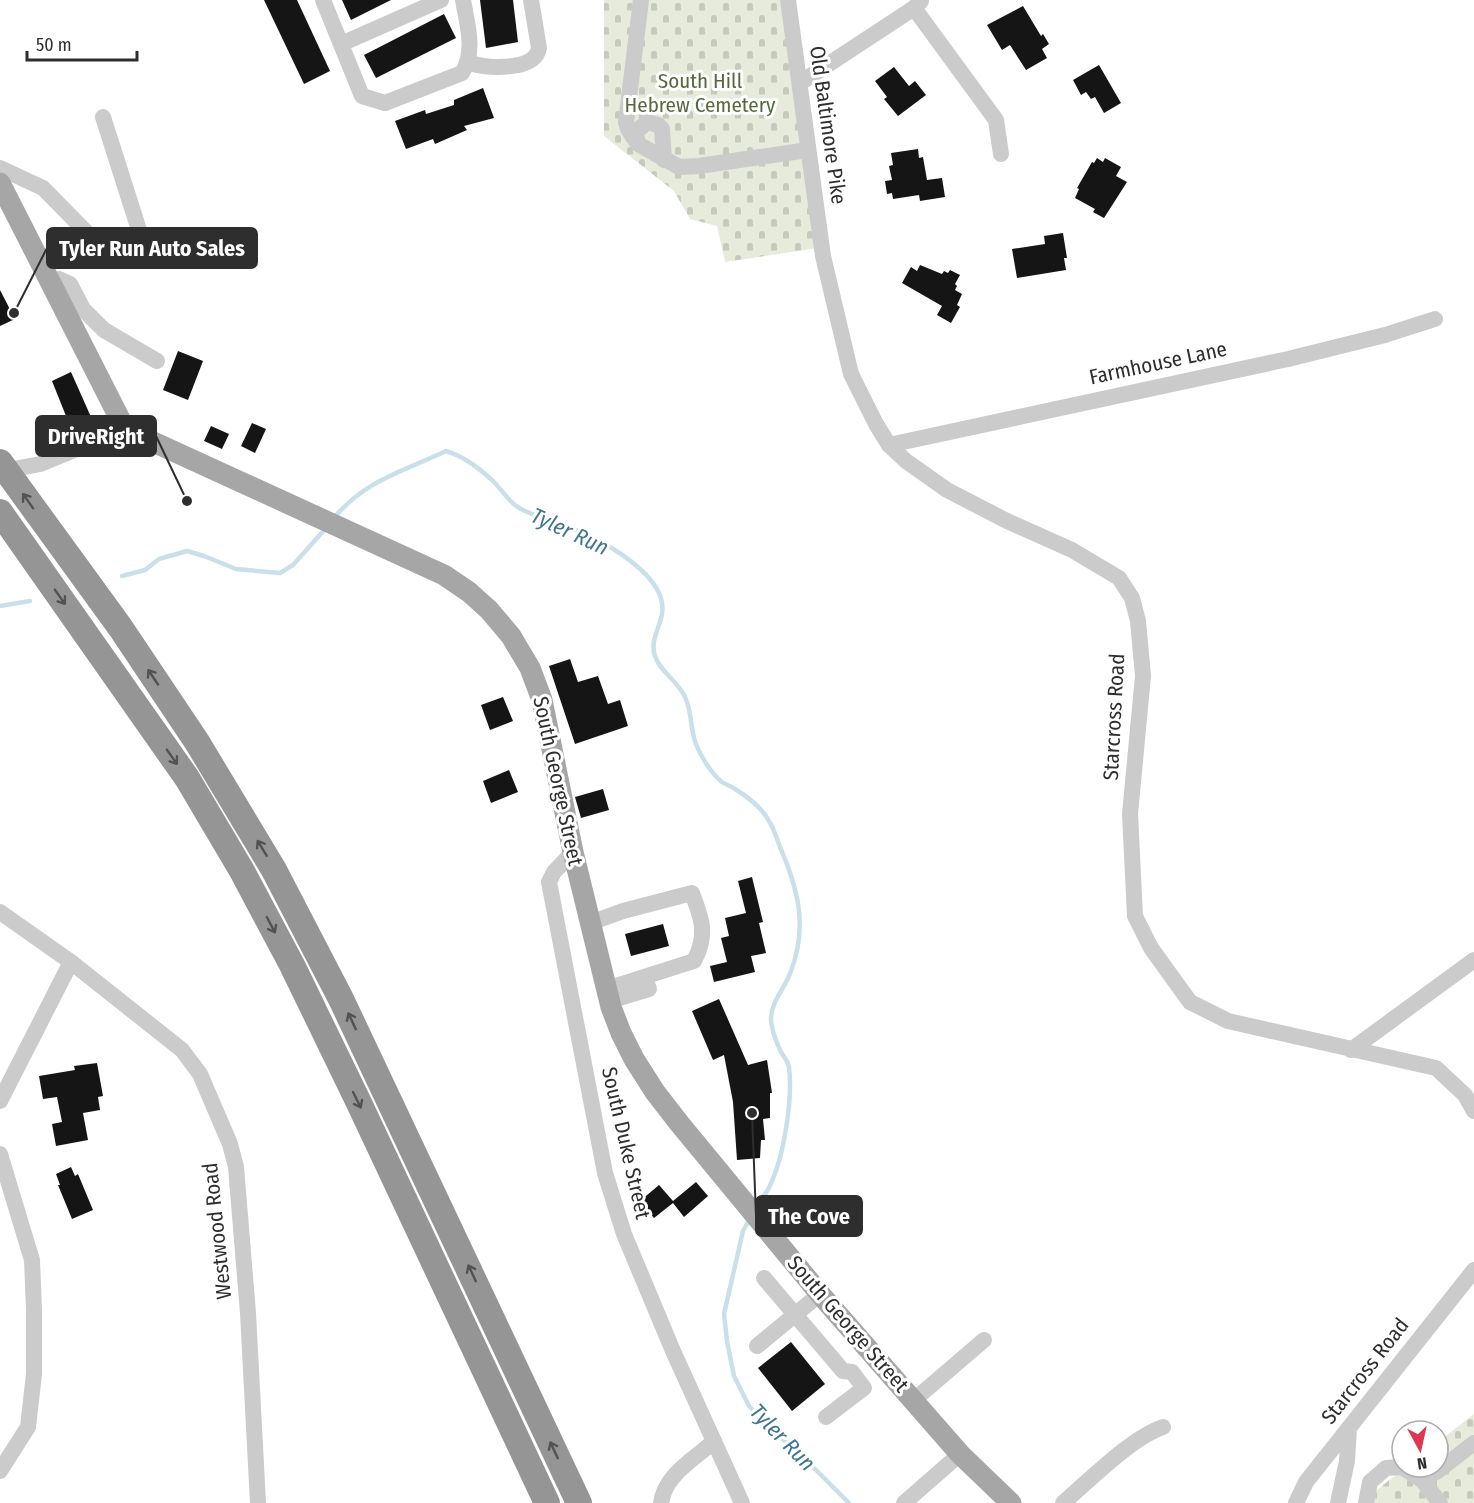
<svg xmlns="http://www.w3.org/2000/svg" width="1474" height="1503" viewBox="0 0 1474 1503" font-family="'Fira Sans Condensed',sans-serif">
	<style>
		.cemetery { fill: url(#cemetery-stones) }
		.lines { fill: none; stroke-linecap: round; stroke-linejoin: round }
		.stream { stroke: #c9e0ea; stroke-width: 4.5 }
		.building { fill: #151515 }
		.minor { stroke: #cbcbcb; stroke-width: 16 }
		.major { stroke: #a6a6a6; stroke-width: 21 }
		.highway { stroke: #959595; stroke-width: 26 }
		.oneway { stroke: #525252 }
		.labels { text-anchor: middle; stroke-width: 6; stroke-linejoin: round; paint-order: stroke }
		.park-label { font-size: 21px; fill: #55693d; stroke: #fff }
		.street-label { font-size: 21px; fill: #2e2e2e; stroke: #fff }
		.water-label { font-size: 22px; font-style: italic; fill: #3f768e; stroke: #fff }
		.leader { fill: none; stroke: #2e2e2e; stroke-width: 2 }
		.callout-dot { fill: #2e2e2e; stroke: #fff; stroke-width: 2 }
		.callout { fill: #2e2e2e; stroke: #2e2e2e; stroke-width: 2 }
		.callout-label { font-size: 22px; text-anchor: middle; font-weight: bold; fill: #fff }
	</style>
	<defs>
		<pattern id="cemetery-stones" width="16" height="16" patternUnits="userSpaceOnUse" patternTransform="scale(1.5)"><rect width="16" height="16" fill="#e6ebdc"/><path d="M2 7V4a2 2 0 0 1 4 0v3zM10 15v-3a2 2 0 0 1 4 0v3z" fill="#c6cabd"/></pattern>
	</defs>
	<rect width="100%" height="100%" fill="#fff"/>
	<g class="cemetery">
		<polygon points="604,0 781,0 818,248 725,262 717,226 690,219 674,191 604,136"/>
		<polygon points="1474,1414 1474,1503 1360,1503 1406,1467 1438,1467 1438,1442"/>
	</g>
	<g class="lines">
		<g class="stream">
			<path d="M333,519C365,480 402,472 446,451C464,456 479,468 493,481C502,490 508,501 519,508C543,521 571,525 594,538C619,551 668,581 662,614C659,629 650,641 655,656C660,672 678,681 685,697C692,711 690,729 696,744C701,757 711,773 722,782C726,785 731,786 735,789C748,797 762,808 769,821C774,829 777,839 780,847C798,889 808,926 791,971C786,987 771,1001 771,1019C771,1029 776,1041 780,1050C783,1056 788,1061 789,1067C793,1098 784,1155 771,1183C768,1192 761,1199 756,1207"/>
			<polyline points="122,576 145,570 159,559 187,551 204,556 236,569 280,573 293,565 326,528"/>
			<polyline points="0,606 30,601"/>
			<polyline points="749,1220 743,1231 724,1314 727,1341 734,1376 749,1406 770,1428 806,1460 849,1503"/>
		</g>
	</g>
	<g class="building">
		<polygon points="264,0 297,0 330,71 304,84"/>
		<polygon points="342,0 391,0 351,20"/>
		<polygon points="480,0 513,0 518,42 486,48"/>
		<polygon points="1023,6 1041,36 1043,34 1049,44 1042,49 1047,58 1026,70 1010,45 1002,50 987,25"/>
		<polygon points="444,14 456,38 376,78 364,55"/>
		<polygon points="1099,65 1121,103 1104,113 1095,97 1091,99 1086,92 1081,95 1073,80"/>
		<polygon points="894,67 909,86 915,81 926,95 898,116 884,99 887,97 875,81"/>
		<polygon points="483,88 494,118 464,126 467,130 435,144 433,139 406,149 395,121 425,110 426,114 454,105 454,100"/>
		<polygon points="918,149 919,158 923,157 927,180 942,178 945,197 920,201 919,195 893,199 892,193 887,194 885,181 892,180 889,166 893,165 891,153"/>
		<polygon points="1097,158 1103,162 1105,158 1121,167 1116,176 1127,182 1104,218 1093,212 1095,209 1075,198 1079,189 1077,188 1092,162 1094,163"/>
		<polygon points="1063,233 1067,258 1064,258 1066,270 1017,278 1012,249 1045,244 1044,236"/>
		<polygon points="920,265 942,274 944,271 948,273 950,270 960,275 955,284 957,286 955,290 962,294 957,305 960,307 951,323 937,315 942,306 902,283 911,267 917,271"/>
		<polygon points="0,290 15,319 0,326"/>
		<polygon points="178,351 203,361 188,400 163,390"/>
		<polygon points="71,372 91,417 70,426 52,381"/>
		<polygon points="252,423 266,429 255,453 241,446"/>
		<polygon points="211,426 229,434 222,449 204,441"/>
		<polygon points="570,659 578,682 598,676 608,704 620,700 628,726 575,744 549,666"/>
		<polygon points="503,697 513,721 490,730 481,705"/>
		<polygon points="509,770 518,792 491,803 483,781"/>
		<polygon points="603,789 609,810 581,818 575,797"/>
		<polygon points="752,877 763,922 759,923 766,953 751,956 755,972 714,982 710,966 727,962 721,938 729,936 725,918 746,913 738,881"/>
		<polygon points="663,924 669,946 631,956 625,934"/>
		<polygon points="719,999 748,1065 767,1060 772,1093 770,1093 770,1118 763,1119 765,1140 761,1140 760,1158 737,1160 733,1102 724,1055 713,1060 692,1011"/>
		<polygon points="97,1063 103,1096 98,1097 100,1110 83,1113 88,1140 56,1146 52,1124 62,1122 57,1097 43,1099 39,1076 75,1070 74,1066"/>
		<polygon points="71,1167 75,1176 78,1174 93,1210 72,1219 58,1185 60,1185 56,1174"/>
		<polygon points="696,1182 708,1196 684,1217 673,1203 654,1218 640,1201 659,1185 673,1201"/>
		<polygon points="791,1342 825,1384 792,1411 758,1368"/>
	</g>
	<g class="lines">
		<g class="minor">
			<path d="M323,0L362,96L385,103L462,73C476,51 467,24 463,0"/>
			<polyline points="641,0 626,122 628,129 638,144 679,167 699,166 808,150"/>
			<polyline points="788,0 823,256 851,374 876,424 889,445 906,461 947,490 1007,521 1072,550 1119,578 1132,598 1138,621 1143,676 1130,814 1135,916 1151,948 1190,1002 1228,1021 1436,1068 1465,1095 1474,1111"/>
			<polyline points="914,8 996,120 1001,154"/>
			<polyline points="341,44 441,0"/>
			<path d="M469,63C487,68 535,72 539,48L531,0"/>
			<polyline points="800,83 914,8 921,1"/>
			<polyline points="633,137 640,128 648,122 658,125 662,129 664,160"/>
			<polyline points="0,168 43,188 96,242 111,253 124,252 136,243 139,230 103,117"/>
			<polyline points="49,281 59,279 70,284 83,309 104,330 157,361"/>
			<polyline points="889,445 1288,359 1385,335 1435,319"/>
			<polyline points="0,472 40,464 125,429"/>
			<polyline points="573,852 554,872 549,882 605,1173 624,1234 673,1351 742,1503"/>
			<polyline points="0,912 71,962 182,1050 200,1074 230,1144 236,1167 248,1313 258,1503"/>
			<path d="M590,923L623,911L692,893C702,919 708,935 694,961L606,989"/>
			<polyline points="609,1001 649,989 645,978"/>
			<polyline points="1351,1050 1474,960"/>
			<polyline points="0,1101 71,962"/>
			<polyline points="0,1154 32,1260 34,1310 34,1374 28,1427 0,1471"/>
			<polyline points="764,1278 843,1371 852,1372 864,1388 826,1417"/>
			<polyline points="757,1346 820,1294"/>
			<polyline points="914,1400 984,1340"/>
			<path d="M661,1503C665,1474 694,1460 714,1441"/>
			<polyline points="904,1503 960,1454"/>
			<path d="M1063,1503C1090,1480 1131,1438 1163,1427"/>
			<polyline points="1296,1503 1306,1482 1474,1270"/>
			<polyline points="1338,1503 1347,1461 1349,1428"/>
			<polyline points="1366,1503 1370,1482 1386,1468 1402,1467 1422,1480"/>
			<polyline points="1440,1503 1422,1480 1439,1470 1474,1443"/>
		</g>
		<polyline class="major" points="0,183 125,429 444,575 469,592 489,610 511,636 530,668 542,700 573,852 611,1007 621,1033 634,1059 655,1092 679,1123 820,1294 960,1454 1011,1503"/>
		<g class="highway">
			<polyline points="0,462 120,627 197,742 274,870 341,999 579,1503"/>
			<polyline points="0,512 187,778 242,871 292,965 359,1103 547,1503"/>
		</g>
	</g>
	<defs><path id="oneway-shaft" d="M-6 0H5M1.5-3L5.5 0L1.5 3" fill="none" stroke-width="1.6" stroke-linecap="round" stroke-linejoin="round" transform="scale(1.5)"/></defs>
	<g class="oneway">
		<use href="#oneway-shaft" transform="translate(28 501) rotate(-125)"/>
		<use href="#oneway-shaft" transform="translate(60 597) rotate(55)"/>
		<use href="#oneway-shaft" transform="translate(153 677) rotate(-124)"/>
		<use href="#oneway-shaft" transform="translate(172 757) rotate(55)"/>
		<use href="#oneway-shaft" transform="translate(262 848) rotate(-121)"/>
		<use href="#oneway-shaft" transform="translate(271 925) rotate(62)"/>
		<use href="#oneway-shaft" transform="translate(352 1021) rotate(-115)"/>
		<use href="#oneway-shaft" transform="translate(357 1100) rotate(64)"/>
		<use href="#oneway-shaft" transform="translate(472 1273) rotate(-115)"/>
		<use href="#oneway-shaft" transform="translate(554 1450) rotate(-115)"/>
	</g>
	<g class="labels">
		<g class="park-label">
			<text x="700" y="88">South Hill<tspan x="700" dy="24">Hebrew Cemetery</tspan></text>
		</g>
		<g class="street-label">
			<text transform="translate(828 125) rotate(82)" y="7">Old Baltimore Pike</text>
			<text transform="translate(1158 363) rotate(-12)" y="7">Farmhouse Lane</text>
			<text transform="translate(1114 717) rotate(-87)" y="7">Starcross Road</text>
			<text transform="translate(558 781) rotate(78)" y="7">South George Street</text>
			<text transform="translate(626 1143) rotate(77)" y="7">South Duke Street</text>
			<text transform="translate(217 1231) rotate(-96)" y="7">Westwood Road</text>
			<text transform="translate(848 1324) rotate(49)" y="7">South George Street</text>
			<text transform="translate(1365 1371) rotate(-52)" y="7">Starcross Road</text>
		</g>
		<g class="water-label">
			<text transform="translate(570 531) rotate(25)" y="8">Tyler Run</text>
			<text transform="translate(783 1437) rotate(46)" y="8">Tyler Run</text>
		</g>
	</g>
	<path class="leader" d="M14 313L47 248M187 501L156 436M752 1113L756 1216"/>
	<g class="callout-dot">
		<circle cx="14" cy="313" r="6"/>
		<circle cx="187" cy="501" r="6"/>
		<circle cx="752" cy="1113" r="6"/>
	</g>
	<g class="callout">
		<rect x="47" y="228" width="210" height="40" rx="6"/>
		<rect x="36" y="416" width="120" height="40" rx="6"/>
		<rect x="756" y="1196" width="106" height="40" rx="6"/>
	</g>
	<g class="callout-label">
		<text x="152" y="256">Tyler Run Auto Sales</text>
		<text x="96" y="444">DriveRight</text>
		<text x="809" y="1224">The Cove</text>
	</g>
	<g transform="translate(1420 1449) rotate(172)"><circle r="28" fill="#ffffff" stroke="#ababab" stroke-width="1.5"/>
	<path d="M0-4.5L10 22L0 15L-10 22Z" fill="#df3651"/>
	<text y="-9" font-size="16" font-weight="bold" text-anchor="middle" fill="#2e2e2e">N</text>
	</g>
	<path d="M27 51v9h110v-9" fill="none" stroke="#2e2e2e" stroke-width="3"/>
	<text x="36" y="51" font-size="18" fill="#2e2e2e" stroke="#ffffff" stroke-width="4.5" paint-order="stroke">50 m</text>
</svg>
